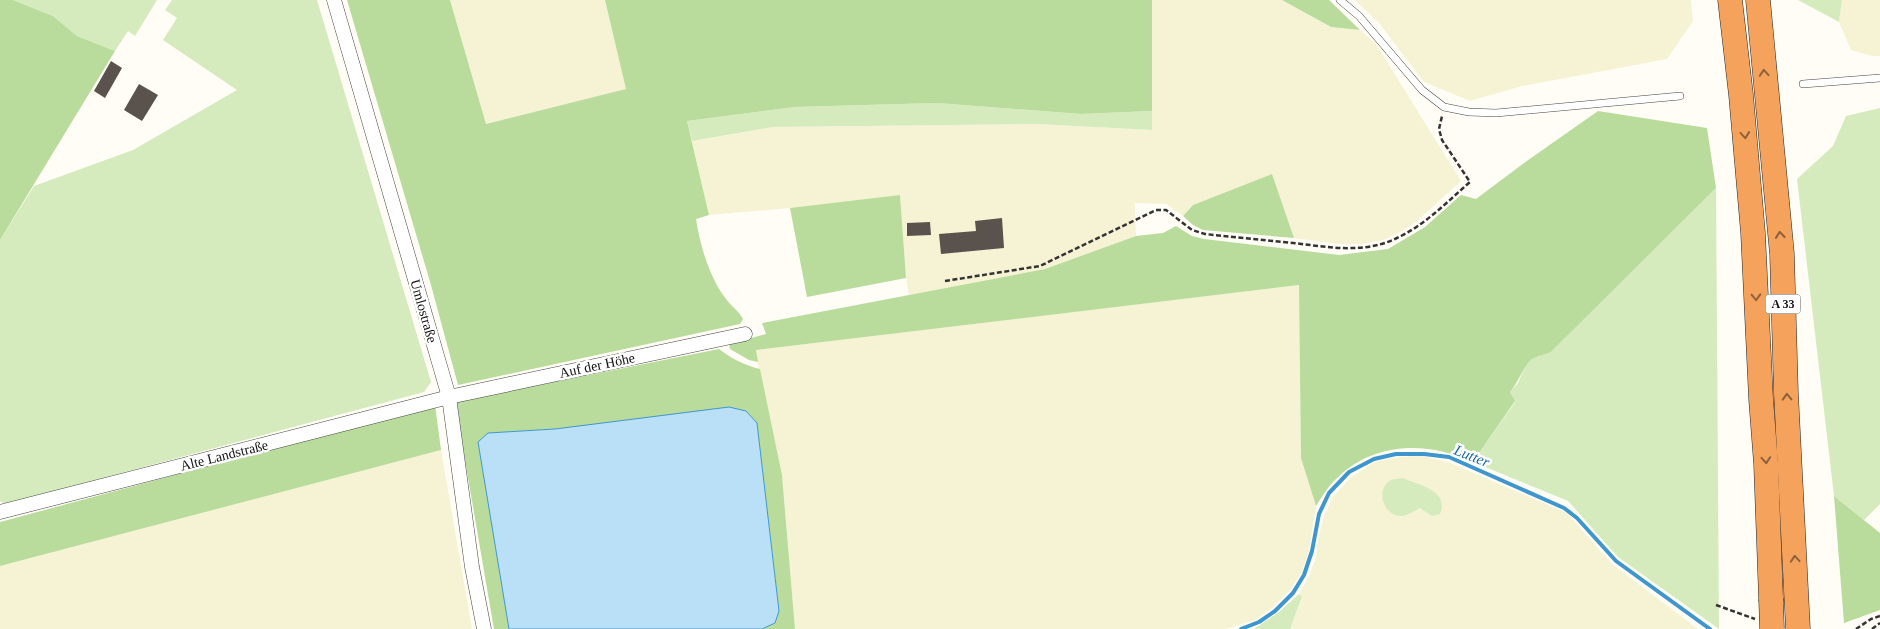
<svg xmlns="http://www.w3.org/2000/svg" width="1880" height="629" viewBox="0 0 1880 629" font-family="'Times New Roman',serif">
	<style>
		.farmland { fill: #f6f3d4 }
		.green { fill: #d5ebbd }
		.forest { fill: #b9dc9c }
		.water { fill: #b9e0f7; stroke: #3f96cf }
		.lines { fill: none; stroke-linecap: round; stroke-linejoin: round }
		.stream { stroke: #3f96cf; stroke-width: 4 }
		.building { fill: #5a524d }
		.service-casing { stroke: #444; stroke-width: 8 }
		.minor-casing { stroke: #444; stroke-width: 15 }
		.motorway-casing { stroke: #222; stroke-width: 25 }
		.path { stroke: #333; stroke-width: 2.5; stroke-dasharray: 5 2.5; stroke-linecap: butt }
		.service { stroke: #fff; stroke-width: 7 }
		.minor { stroke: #fff; stroke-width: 14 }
		.motorway { stroke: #f5a25d; stroke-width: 24 }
		.motorway-bridge-casing { stroke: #222; stroke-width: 25; stroke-linecap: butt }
		.motorway-bridge { stroke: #f5a25d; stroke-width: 24 }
		.oneway { stroke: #8e613b }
		.labels { text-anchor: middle; stroke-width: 5; stroke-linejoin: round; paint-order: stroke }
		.shield { fill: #fff; stroke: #585858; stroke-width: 1 }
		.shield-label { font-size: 12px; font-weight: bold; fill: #111 }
		.street-label { font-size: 14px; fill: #111; stroke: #fff }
		.water-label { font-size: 15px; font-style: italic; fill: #1768a6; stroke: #fff }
	</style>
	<rect width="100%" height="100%" fill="#fffdf5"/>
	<g class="farmland">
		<polygon points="450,0 605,0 627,89 486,124"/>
		<polygon points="1152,0 1282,0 1331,27 1360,30 1376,44 1461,181 1417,221 1400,232 1383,240 1361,244 1338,244 1294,238 1272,174 1193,205 1183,216 1166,204 1135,203 1136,236 1045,269 909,295 906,278 900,196 790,208 709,215 692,141 773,127 1037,124 1152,130"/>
		<polygon points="1355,0 1691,0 1693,21 1667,59 1522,86 1470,101 1424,82 1379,23"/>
		<polygon points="1842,0 1880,0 1880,56 1872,56 1851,50 1839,22"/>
		<polygon points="1300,285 1301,458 1316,506 1309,550 1301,574 1289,591 1272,608 1255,620 1226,629 795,629 782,475 755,350"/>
		<polygon points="441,450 472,629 0,629 0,566"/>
		<polygon points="1422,456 1448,462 1567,513 1612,564 1698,629 1290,629 1302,598 1299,594 1310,574 1316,557 1318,538 1324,516 1333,497 1350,478 1375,462 1398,457"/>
	</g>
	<g class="green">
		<polygon points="13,0 157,0 135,36 128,31 115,51 77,36 53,16"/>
		<polygon points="172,0 317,0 431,382 424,392 5,504 0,501 0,240 34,186 133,150 237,90 163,40 177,18 165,10"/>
		<polygon points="1798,0 1842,0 1839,22"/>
		<polygon points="937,103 1081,114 1152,111 1152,130 1037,124 773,127 692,141 687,121 795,107"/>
		<polygon points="1880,108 1880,504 1864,520 1834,496 1797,179 1833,146 1846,116"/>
		<polygon points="1716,188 1719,629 1618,557 1568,501 1473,462 1515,402 1510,392 1518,383 1527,362 1534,357 1551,352"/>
		<path d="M1403,478C1419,485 1450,491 1440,514L1432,516L1420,508C1414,511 1409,515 1402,516C1384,517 1374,490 1391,480C1394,479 1399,478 1403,478Z"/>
		<polygon points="1299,594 1302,597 1290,629 1254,629 1279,612"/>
	</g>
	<g class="forest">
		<polygon points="0,0 13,0 53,16 77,36 115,51 0,240"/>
		<path d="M347,0H450L486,124L626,89L605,0H1152V111L1081,114L937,103L795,107L687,121L709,215L696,219C700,245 709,277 726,299C731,306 739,311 743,319L740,324L458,385L431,285Z"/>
		<polygon points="1282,0 1329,0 1360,30 1331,27"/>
		<path d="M1598,111L1707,128L1716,188L1551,352C1545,355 1538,355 1532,359C1525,363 1518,383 1510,392L1515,401L1473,462C1426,440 1371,442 1334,481C1327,488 1321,498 1316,506L1301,458L1299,285L756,350L758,362L749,360L730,349L729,344L766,334L762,323L1045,269L1136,236L1163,233L1176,226L1192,236L1204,239L1339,255L1388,249L1425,227L1461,195L1476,199L1524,163Z"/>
		<polygon points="1272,174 1294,238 1203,230 1193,225 1183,216 1193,205"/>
		<polygon points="900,195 906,278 807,297 790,208"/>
		<path d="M719,349C732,359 744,365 760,369L782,475L795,629H762L775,623L779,610L757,423L746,411L555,429L488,433L478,442L509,629H494L455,402Z"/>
		<polygon points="435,405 441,450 0,566 0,522"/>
		<polygon points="1834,496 1880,533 1880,610 1844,623"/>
	</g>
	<polygon class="water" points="729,407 746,411 757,423 779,611 775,623 762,629 509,629 478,442 488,433 555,429"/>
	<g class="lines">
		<polyline class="stream" points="1241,629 1259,622 1275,611 1293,593 1304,575 1312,551 1319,514 1329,493 1349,472 1374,459 1396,454 1424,454 1449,457 1564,508 1577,518 1616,561 1710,629"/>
	</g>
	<g class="building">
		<polygon points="111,61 122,68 105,98 94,91"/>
		<polygon points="139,84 158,95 142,121 124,110"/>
		<polygon points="1002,218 1004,248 941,254 939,234 976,231 975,221"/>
		<polygon points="930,222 931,235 907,236 907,223"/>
	</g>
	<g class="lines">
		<g class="service-casing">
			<g id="service">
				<polyline points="1340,0 1359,16 1422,90 1444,107 1469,112 1496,113 1680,96"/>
				<polyline points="1803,84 1880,78"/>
			</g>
		</g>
		<g class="minor-casing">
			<g id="minor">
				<polyline points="334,0 449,397 472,567 484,629"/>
				<polyline points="0,512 449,397 745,334"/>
			</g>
		</g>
		<g class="motorway-casing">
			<g id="motorway">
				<polyline points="1730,0 1741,95 1753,233 1761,399 1766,464 1771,599"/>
				<polyline points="1758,0 1782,254 1786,393 1798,629"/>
			</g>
		</g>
		<g class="path">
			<path d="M945,281L1040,266L1156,210H1166L1192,230L1205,234C1234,237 1263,240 1293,243C1330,247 1366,255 1401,236C1427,223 1448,201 1470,182L1442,140L1439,129L1442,116"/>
			<polyline points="1716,605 1755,619"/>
			<polyline points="1856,629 1871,619 1880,616"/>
			<polyline points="1872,629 1880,623"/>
		</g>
		<use href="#service" class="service"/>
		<use href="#minor" class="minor"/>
		<use href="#motorway" class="motorway"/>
		<g class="motorway-bridge-casing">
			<polyline id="motorway-bridge" points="1771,599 1772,629"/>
		</g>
		<use href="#motorway-bridge" class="motorway-bridge"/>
	</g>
	<defs><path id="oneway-chevron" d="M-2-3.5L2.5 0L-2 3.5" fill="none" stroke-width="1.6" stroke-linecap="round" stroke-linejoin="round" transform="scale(1.25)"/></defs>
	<g class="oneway">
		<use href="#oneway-chevron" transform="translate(1764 73) rotate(-94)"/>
		<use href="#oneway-chevron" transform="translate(1745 135) rotate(85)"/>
		<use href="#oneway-chevron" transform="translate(1780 235) rotate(-96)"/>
		<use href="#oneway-chevron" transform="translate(1756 297) rotate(88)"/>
		<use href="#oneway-chevron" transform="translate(1787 397) rotate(-92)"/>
		<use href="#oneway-chevron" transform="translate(1766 460) rotate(86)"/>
		<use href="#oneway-chevron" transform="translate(1795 559) rotate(-94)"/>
	</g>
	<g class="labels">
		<rect class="shield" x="1765.5" y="294.5" width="35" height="19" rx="4"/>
		<g class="shield-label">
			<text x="1783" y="308">A 33</text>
		</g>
		<g class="street-label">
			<text transform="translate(424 311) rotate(74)" y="5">Umlostraße</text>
			<text transform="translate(597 365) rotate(-12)" y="5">Auf der Höhe</text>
			<text transform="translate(224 455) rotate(-14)" y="5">Alte Landstraße</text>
		</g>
		<g class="water-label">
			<text transform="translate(1472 456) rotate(22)" y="5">Lutter</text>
		</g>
	</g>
</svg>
